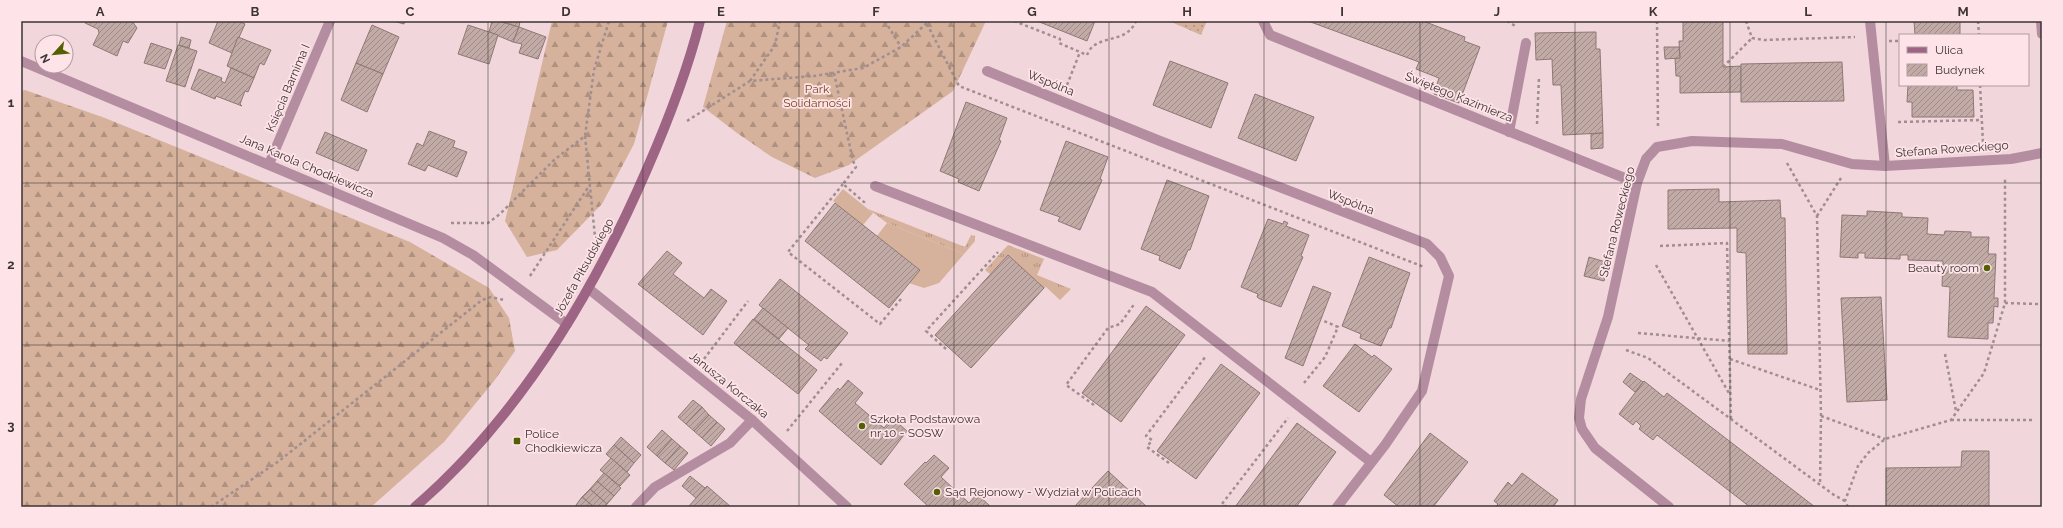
<svg xmlns="http://www.w3.org/2000/svg" width="2063" height="528" viewBox="0 0 2063 528" font-family="Raleway,sans-serif">
	<style>
		.grass { fill: url(#grass-tufts) }
		.forest { fill: url(#forest-firs) }
		.park { fill: url(#park-dots) }
		.garden { fill: #d6b19b }
		.building { fill: url(#building-hatch); stroke: #8e7874 }
		.lines { fill: none; stroke-linecap: round; stroke-linejoin: round }
		.path { stroke: #a08e90; stroke-width: 2.5; stroke-dasharray: 3 3; stroke-linecap: butt }
		.lane { stroke: #b58da1; stroke-width: 10 }
		.street { stroke: #b58da1; stroke-width: 10 }
		.secondary { stroke: #9d6483; stroke-width: 10 }
		.grid { fill: none; stroke: #3d3334; stroke-width: 1; stroke-opacity: 0.55 }
		.poi-dot { fill: #526001; stroke: #fee4e8; stroke-width: 1.5 }
		.labels { text-anchor: middle; stroke-width: 3.5; stroke-linejoin: round; paint-order: stroke }
		.street-label { font-size: 12px; fill: #3d3334; stroke: #fee4e8 }
		.park-label { font-size: 12px; fill: #7c441c; stroke: #fee4e8 }
		.poi-label { font-size: 12px; fill: #3d3334; stroke: #fee4e8; text-anchor: start }
		.neatline { fill: none; stroke: #3d3334; stroke-width: 1.5 }
		.grid-label { font-size: 13px; text-anchor: middle; font-weight: bold; fill: #3d3334 }
	</style>
	<defs>
		<pattern id="grass-tufts" width="24" height="20" patternUnits="userSpaceOnUse"><rect width="24" height="20" fill="#d6b19b"/><path d="M3 7l-1-3M5 7V3M7 7l1-3M15 17l-1-3M17 17v-4M19 17l1-3" fill="none" stroke="#af917f"/></pattern>
		<pattern id="forest-firs" width="22" height="20" patternUnits="userSpaceOnUse"><rect width="22" height="20" fill="#d6b19b"/><path d="M5 1l3.5 6h-7zM16 11l3.5 6h-7z" fill="#af917f"/></pattern>
		<pattern id="park-dots" width="8" height="8" patternUnits="userSpaceOnUse"><rect width="8" height="8" fill="#d6b19b"/><path d="M2 2h.1M6 6h.1" fill="none" stroke="#af917f" stroke-width="1.8" stroke-linecap="round"/></pattern>
		<pattern id="building-hatch" width="6" height="6" patternUnits="userSpaceOnUse"><rect width="6" height="6" fill="#c2aaa6"/><path d="M-1 1l2-2M0 6l6-6M5 7l2-2" fill="none" stroke="#9f8b88"/></pattern>
	</defs>
	<rect width="100%" height="100%" fill="#f1d7db"/>
	<g class="grass">
		<polygon points="868,209 965,247 971,235 975,236 975,241 964,254 887,223"/>
		<polygon points="1008,245 1044,259 1037,275 1071,289 1060,300 1046,287 1044,288 1008,255 990,274 985,270"/>
	</g>
	<g class="forest">
		<polygon points="552,21 668,21 634,144 602,204 557,250 527,257 505,221"/>
		<polygon points="727,21 986,21 953,91 849,165 815,178 772,157 737,133 703,107"/>
		<polygon points="25,90 105,118 410,242 489,288 509,318 515,351 494,381 444,442 371,507 21,507 21,91"/>
	</g>
	<polygon class="park" points="1169,21 1207,21 1201,35"/>
	<g class="garden">
		<polygon points="843,189 873,213 863,225 833,201"/>
		<polygon points="887,223 964,254 939,283 924,288 909,283 919,269 877,236"/>
	</g>
	<g class="building">
		<polygon points="86,21 132,21 137,28 128,43 123,41 117,56 93,45 99,33 98,29 85,23"/>
		<polygon points="218,21 238,21 245,24 232,53 209,43"/>
		<polygon points="393,21 405,21 404,24"/>
		<polygon points="492,21 499,21 519,27 513,42 489,32"/>
		<polygon points="499,21 520,21 519,27"/>
		<polygon points="1037,21 1095,21 1087,41"/>
		<polygon points="1308,21 1423,21 1465,37 1464,41 1480,47 1459,103 1434,94 1439,78 1416,69 1419,62"/>
		<polygon points="1683,21 1723,21 1723,67 1741,66 1741,92 1680,93 1680,76 1676,76 1675,58 1680,58 1679,41 1683,41"/>
		<polygon points="1914,21 1960,21 1960,35 1915,35"/>
		<polygon points="372,25 399,37 383,74 356,63"/>
		<polygon points="468,25 498,35 489,64 458,54"/>
		<polygon points="519,27 546,37 538,59 519,53 522,44 513,42"/>
		<polygon points="1596,32 1596,49 1600,49 1603,133 1563,135 1561,85 1553,85 1552,59 1536,60 1535,33"/>
		<polygon points="181,37 191,40 189,48 179,45"/>
		<polygon points="238,37 271,50 264,65 260,63 254,78 227,66"/>
		<polygon points="151,43 172,50 165,69 144,63"/>
		<polygon points="178,45 197,51 185,87 166,81"/>
		<polygon points="1664,47 1679,47 1680,58 1665,59"/>
		<polygon points="1170,61 1228,83 1211,128 1153,105"/>
		<polygon points="1842,62 1844,101 1741,102 1741,64"/>
		<polygon points="356,63 383,74 367,112 341,100"/>
		<polygon points="231,68 254,78 248,92 245,91 240,104 242,106 216,96 215,99 191,89 199,69 222,78 221,81 225,83"/>
		<polygon points="1908,85 1957,85 1957,90 1973,90 1974,117 1912,117 1912,102 1907,102"/>
		<polygon points="1255,94 1314,117 1296,161 1238,138"/>
		<polygon points="966,102 1007,118 999,140 1001,141 979,191 958,182 959,179 940,171"/>
		<polygon points="429,131 455,141 453,147 467,152 457,177 428,165 425,171 408,164 417,143 423,146"/>
		<polygon points="325,132 367,150 358,171 316,153"/>
		<polygon points="1603,133 1603,148 1591,149 1591,134"/>
		<polygon points="1066,141 1108,157 1100,179 1102,180 1080,230 1058,221 1060,217 1040,210"/>
		<polygon points="1167,180 1209,196 1190,250 1188,250 1180,269 1159,260 1160,256 1141,249"/>
		<polygon points="1719,189 1719,202 1780,200 1781,218 1785,218 1787,354 1748,354 1746,253 1737,252 1737,228 1668,229 1668,190"/>
		<polygon points="835,203 920,270 889,308 805,241"/>
		<polygon points="1867,211 1902,213 1902,217 1928,218 1927,234 1944,235 1945,231 1971,232 1971,237 1989,237 1988,254 1996,254 1994,298 1998,298 1998,307 1994,306 1993,323 1988,323 1988,339 1948,337 1950,287 1942,286 1943,261 1908,260 1908,255 1900,255 1900,259 1865,258 1865,253 1858,253 1858,258 1840,257 1842,215 1867,216"/>
		<polygon points="1268,219 1283,224 1284,221 1288,223 1286,226 1309,235 1301,256 1303,257 1281,307 1260,299 1257,297 1258,294 1241,287"/>
		<polygon points="667,251 682,263 673,274 704,298 711,289 727,301 703,335 638,284"/>
		<polygon points="1008,255 1044,288 971,368 935,335"/>
		<polygon points="1369,257 1410,273 1391,328 1389,328 1381,346 1360,338 1361,334 1342,326"/>
		<polygon points="1589,257 1609,263 1604,281 1584,276"/>
		<polygon points="780,279 848,333 827,359 824,357 821,361 805,349 809,345 759,305"/>
		<polygon points="1313,286 1331,293 1303,366 1285,358"/>
		<polygon points="1881,297 1887,400 1847,402 1841,298"/>
		<polygon points="1146,306 1185,335 1121,422 1082,393"/>
		<polygon points="763,308 788,328 779,339 754,319"/>
		<polygon points="753,319 817,370 798,394 734,343"/>
		<polygon points="1355,344 1372,357 1374,355 1392,369 1359,412 1323,386"/>
		<polygon points="1221,364 1260,393 1196,479 1157,451"/>
		<polygon points="1630,373 1643,382 1635,392 1623,382"/>
		<polygon points="848,380 863,393 855,403 884,428 892,418 907,431 881,465 819,411 838,388 840,390"/>
		<polygon points="1644,381 1664,397 1667,393 1815,507 1750,507 1657,435 1653,440 1639,429 1641,426 1636,421 1633,425 1619,414"/>
		<polygon points="693,400 702,407 686,424 678,417"/>
		<polygon points="702,407 709,415 694,431 686,424"/>
		<polygon points="709,415 717,422 702,438 694,431"/>
		<polygon points="717,422 725,429 711,446 702,438"/>
		<polygon points="1297,423 1336,452 1296,507 1235,507"/>
		<polygon points="662,430 672,439 657,456 647,447"/>
		<polygon points="1430,433 1468,462 1433,507 1399,507 1384,495"/>
		<polygon points="621,437 641,455 634,463 614,445"/>
		<polygon points="672,439 680,446 665,463 657,456"/>
		<polygon points="614,445 634,463 627,472 606,454"/>
		<polygon points="680,446 688,453 674,470 665,463"/>
		<polygon points="1962,451 1989,451 1989,507 1886,507 1886,468 1961,467"/>
		<polygon points="934,455 949,468 941,477 969,503 977,494 991,507 929,507 904,484 925,462 926,463"/>
		<polygon points="611,458 630,475 620,486 600,470"/>
		<polygon points="1108,471 1147,507 1074,507"/>
		<polygon points="604,473 621,488 614,496 597,481"/>
		<polygon points="1522,473 1558,500 1553,507 1495,507 1498,504 1494,501 1508,482 1512,486"/>
		<polygon points="690,476 705,488 696,498 682,486"/>
		<polygon points="597,481 614,496 607,504 590,489"/>
		<polygon points="707,486 731,507 688,507"/>
		<polygon points="590,489 607,504 605,507 594,507 582,497"/>
		<polygon points="582,497 594,507 577,507 576,505"/>
	</g>
	<g class="lines">
		<g class="path">
			<polyline points="885,21 901,47"/>
			<path d="M1014,21L1060,39L1059,43L1087,55C1088,53 1090,49 1092,47C1107,35 1127,42 1136,21"/>
			<polyline points="1507,21 1517,27"/>
			<polyline points="1657,21 1658,128"/>
			<polyline points="1746,21 1752,38 1764,40 1855,37"/>
			<polyline points="1978,21 1979,35"/>
			<polyline points="927,24 959,86 1424,267"/>
			<polyline points="1889,41 1900,41"/>
			<polyline points="1723,67 1752,38"/>
			<polyline points="834,73 853,161 856,167 843,184 864,202 866,199"/>
			<polyline points="750,81 775,45 780,21"/>
			<polyline points="1067,85 1080,52"/>
			<polyline points="1980,85 1983,143"/>
			<polyline points="687,121 750,81 814,76 863,68 901,47 929,21"/>
			<polyline points="1898,122 1982,120"/>
			<polyline points="1537,124 1539,77"/>
			<polyline points="585,136 595,237"/>
			<polyline points="1787,163 1817,216 1821,416 1820,485"/>
			<polyline points="843,184 788,252 880,324 901,299"/>
			<polyline points="1817,216 1841,178"/>
			<polyline points="451,223 488,223 500,214 554,160 585,136 594,70 609,21"/>
			<polyline points="1660,246 1727,243 1731,420"/>
			<polyline points="1656,265 1730,395"/>
			<polyline points="530,276 589,186"/>
			<polyline points="2005,303 2038,304"/>
			<polyline points="1638,333 1729,341"/>
			<polyline points="946,349 926,331 998,252"/>
			<polyline points="1626,350 1648,358 1834,495 1845,501"/>
			<polyline points="1945,354 1956,411"/>
			<polyline points="704,359 748,301"/>
			<polyline points="1730,359 1820,390"/>
			<polyline points="1304,383 1325,357 1338,327 1324,321"/>
			<polyline points="1094,405 1066,385 1108,328 1120,324 1135,303"/>
			<polyline points="1821,416 1885,439"/>
			<polyline points="1951,420 2033,420"/>
			<polyline points="787,431 842,363"/>
			<polyline points="1169,463 1147,447 1152,440 1146,436 1206,356"/>
			<polyline points="211,507 279,461 482,300 491,297 504,300"/>
			<polyline points="1227,507 1222,504 1288,418"/>
			<polyline points="1848,507 1845,501 1858,466 1868,453 1885,439 1951,420 1984,373 2005,303 2005,177"/>
		</g>
		<g class="lane">
			<polyline points="1870,21 1885,166"/>
			<polyline points="875,186 1152,292 1371,462"/>
			<polyline points="636,507 655,487 730,443 752,420"/>
		</g>
		<g class="street">
			<polyline points="1263,21 1270,35 1637,183"/>
			<polyline points="2041,21 2042,34"/>
			<polyline points="21,61 443,238 473,255 567,324"/>
			<polyline points="987,71 1160,141 1427,244 1440,257 1449,276 1422,391 1385,445 1337,507"/>
			<polyline points="1509,132 1526,43"/>
			<polyline points="269,164 330,21"/>
			<polyline points="589,289 752,420 847,507"/>
			<polyline points="1669,507 1595,448 1582,429 1579,418 1581,399 1608,317 1637,183 1646,159 1657,147 1692,141 1782,144 1852,164 1885,166 2011,159 2042,153"/>
		</g>
		<path class="secondary" d="M415,507C519,417 593,294 647,169C668,121 687,72 700,21"/>
	</g>
	<path class="grid" d="M177,21V507M333,21V507M488,21V507M643,21V507M799,21V507M954,21V507M1109,21V507M1264,21V507M1420,21V507M1575,21V507M1730,21V507M1886,21V507M21,183H2042M21,345H2042"/>
	<g class="poi-dot">
		<circle cx="1987" cy="268" r="4"/>
		<circle cx="862" cy="426" r="4"/>
		<rect x="513" y="437" width="8" height="8" rx="2"/>
		<circle cx="937" cy="492" r="4"/>
	</g>
	<g class="labels">
		<g class="street-label">
			<text transform="translate(1051 83) rotate(22)" y="4">Wspólna</text>
			<text transform="translate(288 88) rotate(-67)" y="4">Księcia Barnima I</text>
			<text transform="translate(1459 97) rotate(22)" y="4">Świętego Kazimierza</text>
			<text transform="translate(1952 149) rotate(-4)" y="4">Stefana Roweckiego</text>
			<text transform="translate(307 166) rotate(23)" y="4">Jana Karola Chodkiewicza</text>
			<text transform="translate(1351 202) rotate(21)" y="4">Wspólna</text>
			<text transform="translate(1617 222) rotate(-76)" y="4">Stefana Roweckiego</text>
			<text transform="translate(584 267) rotate(-61)" y="4">Józefa Piłsudskiego</text>
			<text transform="translate(729 385) rotate(39)" y="4">Janusza Korczaka</text>
		</g>
		<g class="park-label">
			<text x="817" y="93">Park<tspan x="817" dy="14">Solidarności</tspan></text>
		</g>
		<g class="poi-label">
			<text x="1979" y="272" text-anchor="end">Beauty room</text>
			<text x="870" y="423">Szkoła Podstawowa<tspan x="870" dy="14">nr 10 - SOSW</tspan></text>
			<text x="525" y="438">Police<tspan x="525" dy="14">Chodkiewicza</tspan></text>
			<text x="945" y="496">Sąd Rejonowy - Wydział w Policach</text>
		</g>
	</g>
	<rect width="2063" height="528" fill="none" stroke="#fee4e8" stroke-width="44"/>
	<rect x="1899" y="34" width="130" height="52" fill="#fee4e8" stroke="#b19da0"/>
	<rect x="1907" y="47" width="20" height="6" fill="#9d6483" stroke="#b19da0"/>
	<text x="1935" y="54" font-size="12" fill="#3d3334">Ulica</text>
	<rect x="1907" y="64" width="20" height="12" fill="url(#building-hatch)" stroke="#b19da0"/>
	<text x="1935" y="74" font-size="12" fill="#3d3334">Budynek</text>
	<g transform="translate(54 54) rotate(243)"><circle r="19" fill="#fee4e8" stroke="#b19da0"/>
	<path d="M0-3L7 15L0 10L-7 15Z" fill="#526001"/>
	<text y="-6" font-size="11" font-weight="bold" text-anchor="middle" fill="#3d3334">N</text>
	</g>
	<rect x="22" y="22" width="2019" height="484" class="neatline"/>
	<g class="grid-label">
		<text x="100" y="16">A</text>
		<text x="255" y="16">B</text>
		<text x="410" y="16">C</text>
		<text x="566" y="16">D</text>
		<text x="721" y="16">E</text>
		<text x="876" y="16">F</text>
		<text x="1032" y="16">G</text>
		<text x="1187" y="16">H</text>
		<text x="1342" y="16">I</text>
		<text x="1497" y="16">J</text>
		<text x="1653" y="16">K</text>
		<text x="1808" y="16">L</text>
		<text x="1963" y="16">M</text>
		<text x="11" y="107">1</text>
		<text x="11" y="269">2</text>
		<text x="11" y="430">3</text>
	</g>
</svg>
